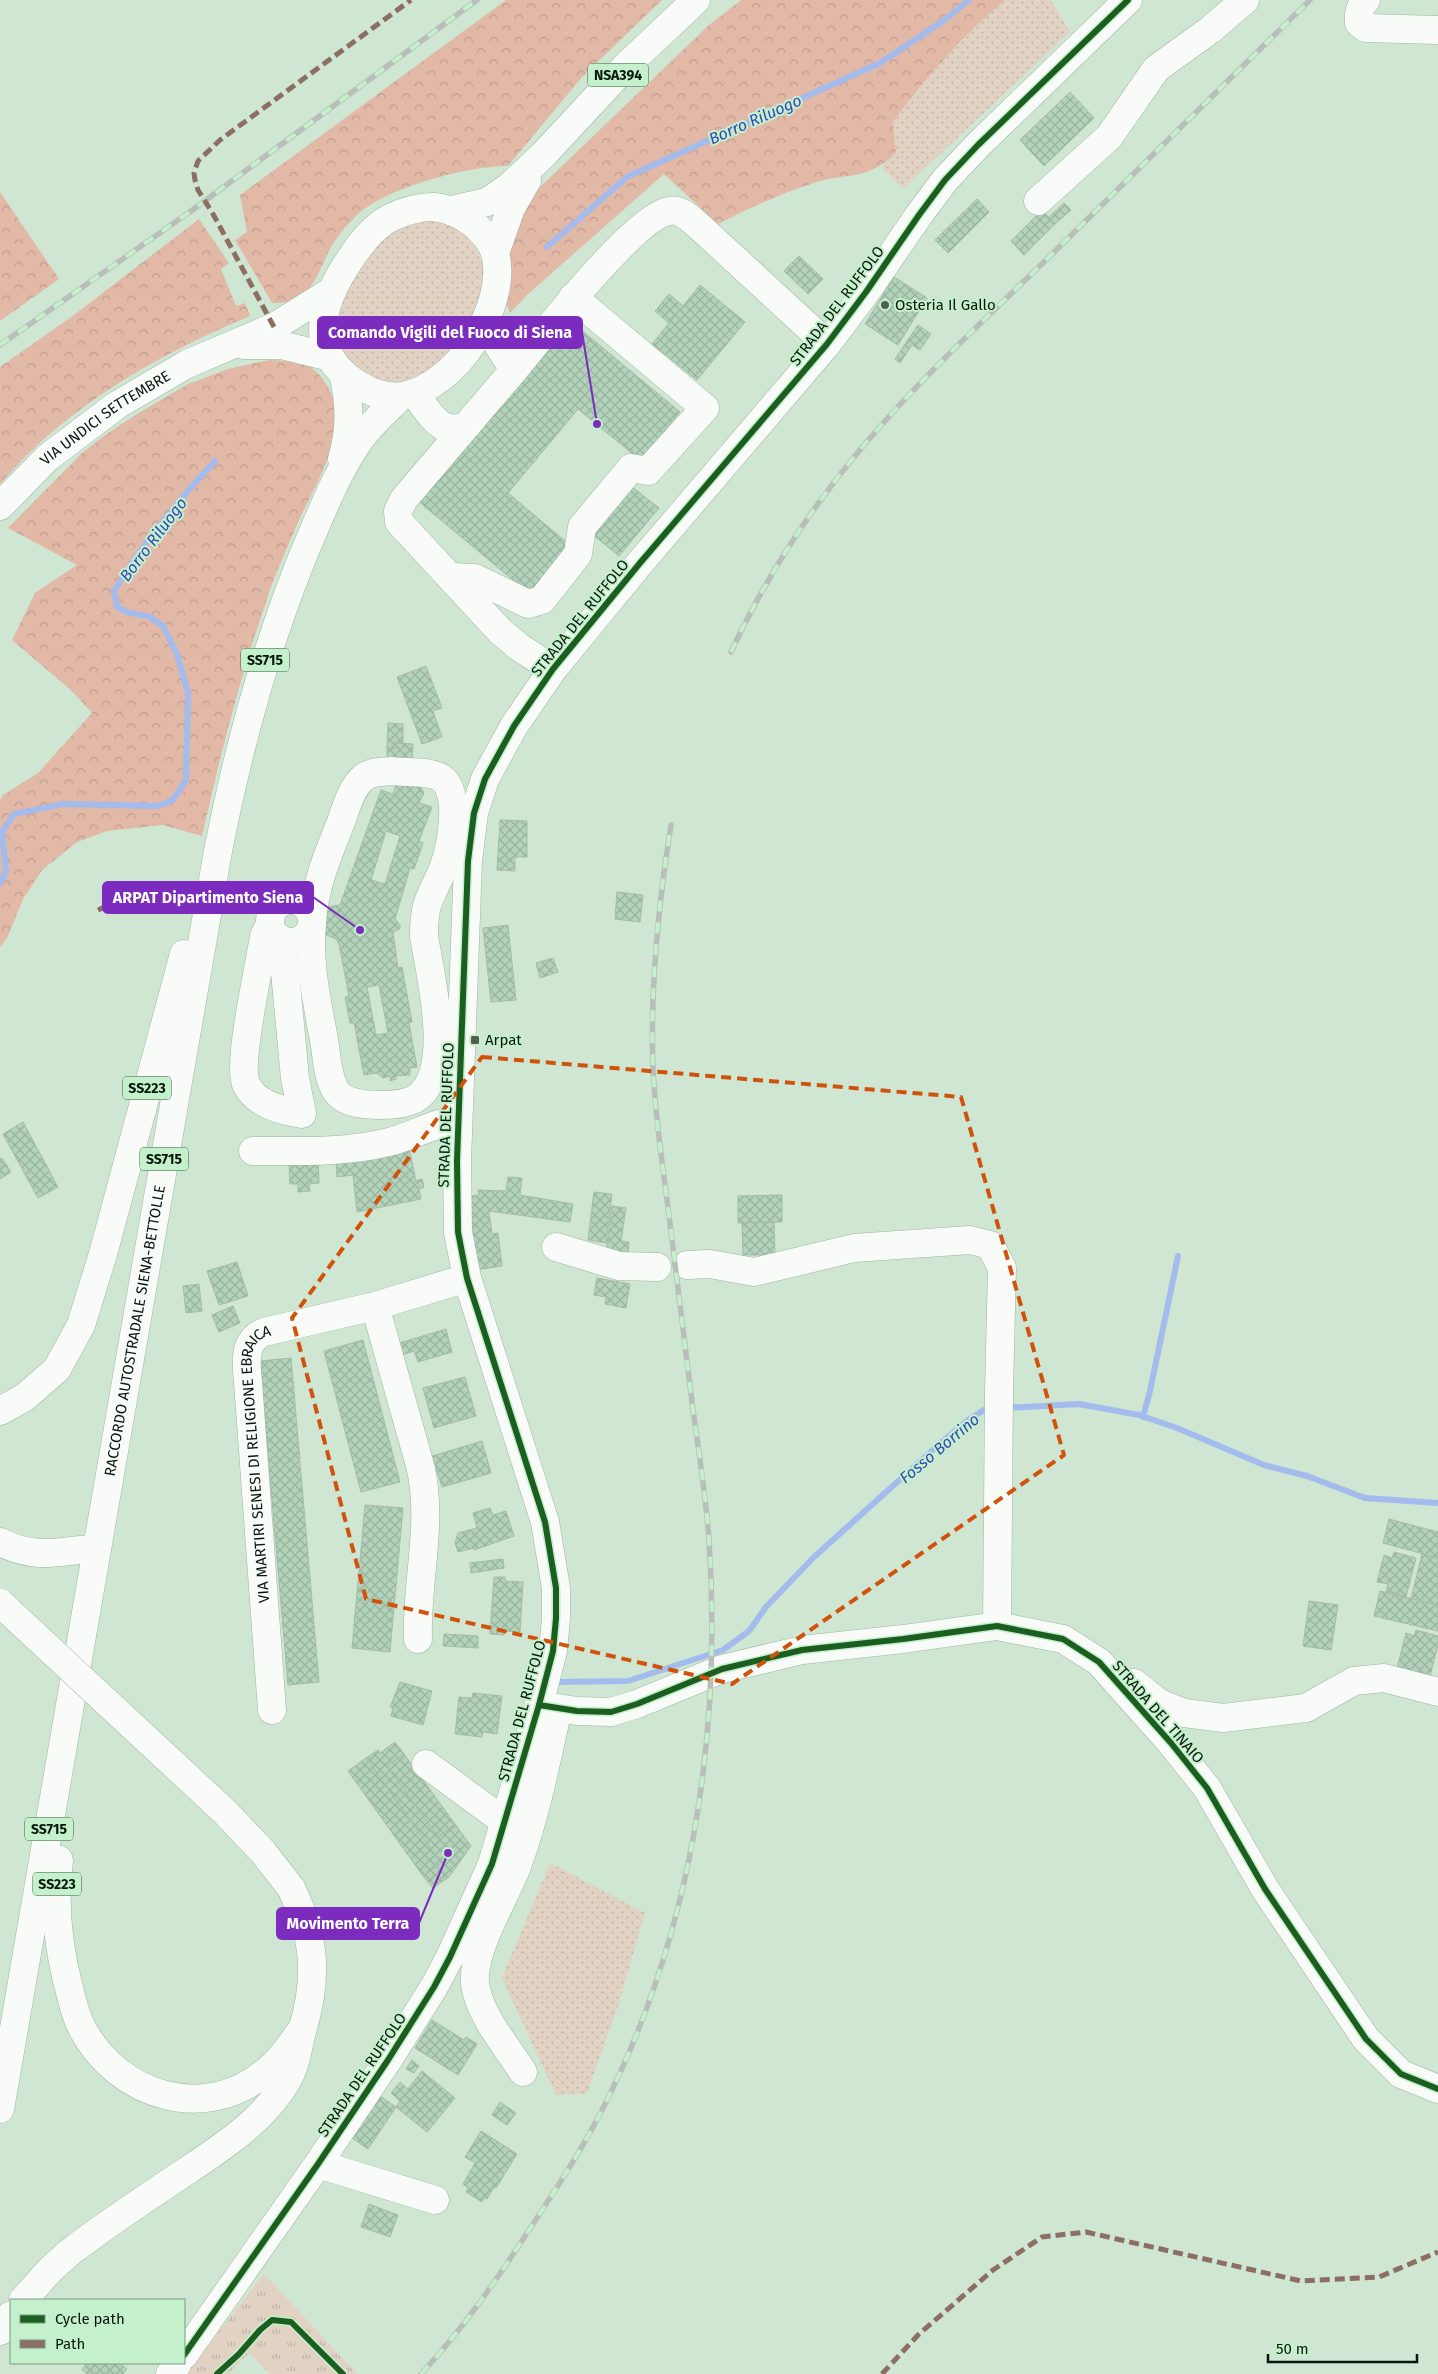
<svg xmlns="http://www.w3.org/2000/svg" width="1438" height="2374" viewBox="0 0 1438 2374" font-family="'Fira Sans',sans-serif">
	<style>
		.grass { fill: url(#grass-dots) }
		.forest { fill: url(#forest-crowns) }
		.park { fill: url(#park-tufts) }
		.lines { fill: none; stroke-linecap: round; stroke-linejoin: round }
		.stream { stroke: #a3bbed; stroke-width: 6 }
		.building { fill: url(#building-cross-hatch); stroke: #a7baaa; fill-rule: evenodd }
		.minor-casing { stroke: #a1b4a5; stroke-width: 29 }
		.major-casing { stroke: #a1b4a5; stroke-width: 29 }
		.highway-casing { stroke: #a1b4a5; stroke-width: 29 }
		.minor { stroke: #f8fbf8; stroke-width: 28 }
		.major { stroke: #f8fbf8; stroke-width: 28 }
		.highway { stroke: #f8fbf8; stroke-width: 28 }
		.rail-casing { stroke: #b8beb9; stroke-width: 5.5 }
		.rail { stroke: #c4f0cc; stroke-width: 4; stroke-dasharray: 11; stroke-linecap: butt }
		.highway-bridge-casing { stroke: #a1b4a5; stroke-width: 29; stroke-linecap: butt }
		.highway-bridge { stroke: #f8fbf8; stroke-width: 28 }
		.quiet { stroke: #8d6e63; stroke-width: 5; stroke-dasharray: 10 5; stroke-linecap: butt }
		.cycleway-casing { stroke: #c4f0cc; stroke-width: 9 }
		.cycleway { stroke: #1b5e20; stroke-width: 6 }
		.marked { fill: none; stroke: #d2520c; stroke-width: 4; stroke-dasharray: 10 6; stroke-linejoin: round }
		.poi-dot { fill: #4d6051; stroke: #c4f0cc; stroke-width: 2 }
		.labels { text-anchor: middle; stroke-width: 4; stroke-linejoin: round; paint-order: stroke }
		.shield { fill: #c4f0cc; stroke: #405946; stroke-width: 1 }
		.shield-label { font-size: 14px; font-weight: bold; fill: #08180c }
		.poi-label { font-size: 15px; fill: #08180c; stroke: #c4f0cc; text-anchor: start }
		.street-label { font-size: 15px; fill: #08180c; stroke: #c4f0cc }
		.water-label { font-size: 16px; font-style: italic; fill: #3547b8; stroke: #c4f0cc }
		.leader { fill: none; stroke: #7b2cbf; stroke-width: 2 }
		.callout-dot { fill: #7b2cbf; stroke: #c4f0cc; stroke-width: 2 }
		.callout { fill: #7b2cbf; stroke: #7b2cbf; stroke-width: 2 }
		.callout-label { font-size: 16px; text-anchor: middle; font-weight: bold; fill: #fff }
	</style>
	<defs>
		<pattern id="grass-dots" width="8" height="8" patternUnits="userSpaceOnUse" patternTransform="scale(1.25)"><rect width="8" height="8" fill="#e1d2c4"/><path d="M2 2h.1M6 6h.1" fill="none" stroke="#c0b4a7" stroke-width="1.8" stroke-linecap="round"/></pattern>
		<pattern id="forest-crowns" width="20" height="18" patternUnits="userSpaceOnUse" patternTransform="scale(1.25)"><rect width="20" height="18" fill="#e2b8a7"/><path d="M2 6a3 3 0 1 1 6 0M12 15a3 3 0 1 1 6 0" fill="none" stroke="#c09d8f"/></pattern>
		<pattern id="park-tufts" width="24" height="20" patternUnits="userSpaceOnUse" patternTransform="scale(1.25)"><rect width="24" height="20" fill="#e1d2c4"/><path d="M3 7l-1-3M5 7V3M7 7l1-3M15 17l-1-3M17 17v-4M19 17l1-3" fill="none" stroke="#c0b4a7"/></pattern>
		<pattern id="building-cross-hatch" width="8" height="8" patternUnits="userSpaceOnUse" patternTransform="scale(1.25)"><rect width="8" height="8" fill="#b2d2ba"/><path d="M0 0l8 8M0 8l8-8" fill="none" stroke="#98b49f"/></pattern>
	</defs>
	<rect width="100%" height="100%" fill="#cee6d2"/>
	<g class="grass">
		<path d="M1005,0H1051L1070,32L903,189L881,167L896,153L893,122C926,77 962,36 1005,0Z"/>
		<path d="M422,219C442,219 455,223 468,239C476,248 482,257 484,269C488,312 440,385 393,382C378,381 367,376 355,367C312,335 351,268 382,239C393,229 408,225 422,219Z"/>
		<polygon points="550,1863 645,1913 618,2006 587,2093 556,2095 502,1978"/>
	</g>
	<g class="forest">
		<path d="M506,0H662L583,76L508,166C467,166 388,187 357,215C347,225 335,238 329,251C315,279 310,304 272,303L235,240L247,232L240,195Z"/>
		<path d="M741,0H1005C962,36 926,77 893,122L896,153C863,183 850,171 814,183C780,194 749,208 718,224L664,174L527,295L510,313L506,303L509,253L513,226L537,190L709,25Z"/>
		<polygon points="0,192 59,279 0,321"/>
		<path d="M199,219L229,263L221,269L236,306L245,303L250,316C157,355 67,406 0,484V367L74,315Z"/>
		<path d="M269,360C280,361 296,360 307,365C322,373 335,395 336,411C339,447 315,486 300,518C288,546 275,573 266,602C239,679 220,757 202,836L163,825L107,831L77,842L42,870L23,899L7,938L0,947V800L3,795L38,773L92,713L71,690L12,640L35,593L77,565L8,528L81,454L105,435L137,414L188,384L228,369Z"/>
	</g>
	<polygon class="park" points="264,2274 357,2374 270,2374 249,2353 229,2374 186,2374"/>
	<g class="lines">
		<g class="stream">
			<polyline points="547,247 627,177 880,63 943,21 969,0"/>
			<path d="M0,883L6,871L2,832L14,814L63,804L158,806L173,800L186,780L188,693L177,654L163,626L148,616L129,613L117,607L114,591C143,544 177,501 215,461"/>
			<polyline points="1006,1408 1079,1404 1139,1415 1177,1428 1264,1465 1307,1476 1365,1498 1438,1503"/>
			<polyline points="1143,1417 1150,1391 1178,1256"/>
			<polyline points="555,1682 628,1681 723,1650 749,1631 766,1607 814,1557 935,1448 968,1420 984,1410 993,1409"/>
		</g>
	</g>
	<g class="building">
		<polygon points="1070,92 1094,118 1044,166 1020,140"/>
		<polygon points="977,199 989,212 948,253 935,240"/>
		<polygon points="1064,203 1071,210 1055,224 1049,217"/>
		<polygon points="1042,210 1055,224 1024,255 1011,241"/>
		<polygon points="799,256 823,279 808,294 784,271"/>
		<polygon points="894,277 927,298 898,345 865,324"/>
		<polygon points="700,285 745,322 697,380 652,344"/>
		<polygon points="669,294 683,306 669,323 655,311"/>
		<polygon points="568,319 680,412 640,460 578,409 508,493 571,546 531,595 418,501"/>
		<polygon points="918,325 931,334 920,350 912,345 900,363 895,359"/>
		<polygon points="631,486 659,508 619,556 592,534"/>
		<polygon points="426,666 442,708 433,711 442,737 422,744 397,677"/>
		<polygon points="388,723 403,724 403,743 394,743 394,749 387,748"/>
		<polygon points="394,743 413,744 412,760 387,758 387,748 394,749"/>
		<path d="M397,782L417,783L415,786L421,788L424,793L419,803L432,807L419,841L423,843L414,869L410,868L395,919L400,925V929L393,932L398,968L402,967L412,1022L409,1023L417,1067L410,1068V1075L396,1076V1079L390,1081V1076L383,1078L377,1073L364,1075L354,1023H350L345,997L349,996L339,944L336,939L324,934L326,907L340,905L381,790L393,794ZM386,831L400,836L385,884L371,880ZM379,985L388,1033L376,1035L367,987Z"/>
		<polygon points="500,820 527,821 527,857 515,857 515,871 497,870"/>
		<polygon points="617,892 643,895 640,922 615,919"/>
		<polygon points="508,925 516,1000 491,1002 483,928"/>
		<polygon points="553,958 558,972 540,978 536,963"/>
		<polygon points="23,1122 58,1187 38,1198 3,1134"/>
		<polygon points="408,1143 416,1181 422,1179 424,1187 419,1189 421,1199 357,1212 353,1175 337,1177 336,1159"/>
		<polygon points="2,1158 11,1172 0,1179 0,1159"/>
		<polygon points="318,1159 319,1183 309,1184 310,1191 298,1192 298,1184 290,1184 289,1162"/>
		<polygon points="508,1177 522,1178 520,1195 573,1204 570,1222 489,1211 492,1234 498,1233 502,1266 475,1270 466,1204 472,1203 471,1196 479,1195 478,1190 506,1191"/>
		<polygon points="594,1192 612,1194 606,1243 588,1240"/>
		<polygon points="782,1195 782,1222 738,1223 738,1196"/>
		<polygon points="612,1206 626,1208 621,1241 629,1242 628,1255 606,1252"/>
		<polygon points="774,1222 775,1255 743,1255 742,1223"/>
		<polygon points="237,1262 248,1296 219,1305 207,1271"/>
		<polygon points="597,1278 630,1284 626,1308 605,1304 606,1297 594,1295"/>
		<polygon points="199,1284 202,1311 186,1313 183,1286"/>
		<polygon points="233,1306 240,1323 219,1332 212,1315"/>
		<polygon points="446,1329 452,1352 418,1362 414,1351 402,1355 399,1343"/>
		<polygon points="363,1340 400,1482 361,1492 324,1351"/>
		<polygon points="291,1358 319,1682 288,1685 260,1361"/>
		<polygon points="465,1377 476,1416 434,1428 423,1388"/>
		<polygon points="482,1441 491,1473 442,1487 432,1456"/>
		<polygon points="365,1505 403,1508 390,1652 352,1648"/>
		<polygon points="490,1508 493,1515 506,1511 514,1536 474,1550 474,1548 458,1552 455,1543 458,1533 477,1528 473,1513"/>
		<polygon points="1389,1519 1438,1532 1438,1558 1383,1543"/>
		<polygon points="1394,1552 1416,1558 1406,1597 1386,1592 1388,1584 1377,1582 1384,1555 1392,1558"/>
		<polygon points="1422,1554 1438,1558 1438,1605 1411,1599"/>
		<polygon points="503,1559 504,1568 471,1573 470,1563"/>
		<polygon points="494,1577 505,1577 505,1581 523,1582 520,1632 504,1631 504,1635 490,1634"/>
		<polygon points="1380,1591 1438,1605 1438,1631 1374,1616"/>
		<polygon points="1309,1601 1338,1605 1331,1650 1303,1646"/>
		<polygon points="1416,1630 1438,1636 1438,1645 1429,1680 1396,1672 1406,1633 1414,1636"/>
		<polygon points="444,1634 478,1636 478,1648 443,1646"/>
		<polygon points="400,1682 432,1691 423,1725 391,1716 393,1708 390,1707"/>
		<polygon points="473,1693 502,1696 497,1734 483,1732 482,1737 455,1734 459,1697 472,1698"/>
		<polygon points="395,1742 404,1754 387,1766 438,1837 455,1824 471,1846 449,1877 433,1888 423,1876 441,1863 366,1758 378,1750 380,1753"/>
		<polygon points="404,1754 455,1824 438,1837 387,1766"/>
		<polygon points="366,1758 441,1863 423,1876 348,1771"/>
		<polygon points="432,2020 464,2040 466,2037 477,2044 458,2075 415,2048"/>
		<polygon points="412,2060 419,2066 414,2073 406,2069"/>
		<polygon points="422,2071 455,2098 427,2132 396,2107 400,2101 391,2093 400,2082 408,2089"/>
		<polygon points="380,2096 396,2107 368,2149 352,2138"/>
		<polygon points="500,2102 516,2113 507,2125 492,2115"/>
		<polygon points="481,2131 517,2154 496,2188 494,2187 487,2199 484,2198 482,2202 466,2192 468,2188 463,2184 475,2163 465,2157"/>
		<polygon points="369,2204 398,2215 390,2237 361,2227"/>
		<polygon points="87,2363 119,2363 127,2369 123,2374 87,2374 82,2370"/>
	</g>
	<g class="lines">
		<g class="minor-casing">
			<g id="minor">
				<path d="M1366,0C1359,7 1358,14 1359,23L1366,28L1438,30"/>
				<polyline points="1038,201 1109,137 1156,69 1210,30 1245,0"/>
				<polyline points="484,323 514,370"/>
				<path d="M415,393C428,412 441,438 467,425C482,407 498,389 514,370C540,339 634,217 669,211C682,208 692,221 701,228L827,344"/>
				<polyline points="467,425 404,499 398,511 399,522 500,631 519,647 553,669"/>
				<polyline points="451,577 475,578 528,604 542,600 578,554 582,527 631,468 648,471 705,408 573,297"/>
				<path d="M392,771C406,773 429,770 441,778C462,792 451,846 444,866C439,880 431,892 427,906C424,916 424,926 424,936C430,975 456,1074 415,1099C405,1104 392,1105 381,1105C366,1105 345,1104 336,1091C327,1077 327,1056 324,1040C317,1001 308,963 312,923C314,888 328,854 341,822C346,808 351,788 363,778C370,771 382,772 392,771Z"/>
				<circle cx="291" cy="921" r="21"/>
				<path d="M270,924L264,936C260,964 237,1063 246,1084C255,1104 282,1111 302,1114L295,1078L282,940"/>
				<path d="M253,1151C298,1151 345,1153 389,1142C414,1136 432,1123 458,1120"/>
				<polyline points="556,1247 619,1266 657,1267"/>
				<polyline points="687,1265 710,1264 754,1272 854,1248 970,1240 990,1245 1002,1268 999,1392 997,1626"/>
				<path d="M375,1306L421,1469C433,1526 416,1582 418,1639"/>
				<path d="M0,1542C40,1561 56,1550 97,1549"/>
				<polyline points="1134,1683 1159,1703 1184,1713 1223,1718 1306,1708 1354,1681 1384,1678 1438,1692"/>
				<polyline points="539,1705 577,1711 611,1712 637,1704 722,1669 802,1650 903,1639 997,1626 1063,1639 1099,1662 1171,1743 1207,1788 1265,1889 1366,2039 1401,2074 1438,2089"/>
				<path id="s1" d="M272,1710L248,1382C246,1363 243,1341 264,1332L375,1306L467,1278"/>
				<polyline points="426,1764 505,1822"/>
				<path d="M523,2072C507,2047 478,2013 475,1983C472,1950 505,1898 517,1866C536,1815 546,1762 558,1709"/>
				<polyline points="318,2164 435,2200"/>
				<polyline points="184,2355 318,2164 388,2060 434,1987 450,1957 492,1864 539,1705 553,1651 556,1618 556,1588 545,1522 467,1278 458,1232 457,1161 468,861 474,813 485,779 514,726 553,669 640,563 827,344 866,292 919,215 945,180 978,145 1128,0"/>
				<polyline points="170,2374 178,2363"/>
			</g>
		</g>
		<g class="major-casing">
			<g id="major">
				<path d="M434,207C450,209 463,215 475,225C483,233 491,241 495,253C509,305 456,388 402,396C388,398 371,393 359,385C307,354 319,307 347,264C358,247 372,227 390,218C404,211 419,207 434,207Z"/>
				<polyline points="452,210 487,202 509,187 544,154 624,68 696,0"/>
				<polyline points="495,253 511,208 527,180"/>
				<polyline points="244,345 281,345 330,357"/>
				<path id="s2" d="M0,506L47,458L117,405L187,364L274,327L330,292"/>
			</g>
		</g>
		<g class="highway-casing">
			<g id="highway">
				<path d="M342,459C351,429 350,403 343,373"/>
				<polyline points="0,1411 25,1397 57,1369 81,1325 103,1254 184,954"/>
				<path d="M59,1860C53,1906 58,1948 70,1992C73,2004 76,2017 82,2028C118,2097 207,2124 268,2070C282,2059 292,2043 302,2029"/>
				<path id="s3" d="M0,2109L218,851C239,744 267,640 310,539C325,504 339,469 361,438C372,423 387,410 400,397"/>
				<path d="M23,2300L51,2269L70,2252C104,2226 140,2202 176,2178C218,2150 266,2121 290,2075C298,2059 298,2044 303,2028C318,1976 315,1937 291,1888"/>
				<polyline points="0,2331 11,2315"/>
			</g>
		</g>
		<use href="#minor" class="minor"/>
		<use href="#major" class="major"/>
		<use href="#highway" class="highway"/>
		<g class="rail-casing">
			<g id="rail">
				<polyline points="0,345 191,211 477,0"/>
				<path d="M731,652C762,585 803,520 850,462C909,389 979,325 1046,260C1134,173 1222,87 1310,0"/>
				<path d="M421,2374C462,2330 496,2281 529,2230C554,2192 580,2153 601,2112C692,1935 722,1736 709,1540C706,1497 699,1453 693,1410C684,1340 676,1269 667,1199C661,1156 655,1113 653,1069C650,987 658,906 671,825"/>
			</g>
		</g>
		<use href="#rail" class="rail"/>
		<g class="highway-bridge-casing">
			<polyline id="highway-bridge" points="0,1603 225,1812 263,1852 291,1888"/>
		</g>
		<use href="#highway-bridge" class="highway-bridge"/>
		<g class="quiet">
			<polyline points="274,327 213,214 198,190 195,180 194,173 198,161 220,140 411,0"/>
			<path d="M98,910C130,896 164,884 198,901"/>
			<polyline points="882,2374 918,2335 993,2270 1042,2237 1086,2232 1301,2281 1379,2277 1438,2252"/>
		</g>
		<g class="cycleway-casing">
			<g id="cycleway">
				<polyline points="539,1705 577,1711 611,1712 637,1704 722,1669 802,1650 903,1639 997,1626 1063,1639 1099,1662 1171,1743 1207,1788 1265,1889 1366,2039 1401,2074 1438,2089"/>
				<polyline points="184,2355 318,2164 388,2060 434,1987 450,1957 492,1864 539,1705 553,1651 556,1618 556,1588 545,1522 467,1278 458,1232 457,1161 468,861 474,813 485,779 514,726 553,669 640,563 827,344 866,292 919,215 945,180 978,145 1128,0"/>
				<polyline points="217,2374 239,2354 260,2330 272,2320 291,2322 343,2374"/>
			</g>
		</g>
		<use href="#cycleway" class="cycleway"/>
	</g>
	<path class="marked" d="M482,1057L961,1097L1064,1455L732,1684L366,1599L292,1318Z"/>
	<g class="poi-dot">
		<circle cx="885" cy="305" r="5"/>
		<rect x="470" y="1035" width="10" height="10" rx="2.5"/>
	</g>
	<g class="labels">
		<g class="shield">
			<rect x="588" y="63.5" width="60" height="23" rx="4"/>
			<rect x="241" y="648.5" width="48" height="23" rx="4"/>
			<rect x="123" y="1076.5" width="48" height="23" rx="4"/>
			<rect x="140" y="1147.5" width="48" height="23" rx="4"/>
			<rect x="25" y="1817.5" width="48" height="23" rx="4"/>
			<rect x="33" y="1872.5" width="48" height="23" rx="4"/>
		</g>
		<g class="shield-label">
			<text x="618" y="80">NSA394</text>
			<text x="265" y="665">SS715</text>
			<text x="147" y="1093">SS223</text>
			<text x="164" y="1164">SS715</text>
			<text x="49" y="1834">SS715</text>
			<text x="57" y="1889">SS223</text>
		</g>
		<g class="poi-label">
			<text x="895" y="310">Osteria Il Gallo</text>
			<text x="485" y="1045">Arpat</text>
		</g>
		<g class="street-label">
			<text transform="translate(837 306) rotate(-53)" y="5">STRADA DEL RUFFOLO</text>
			<text dy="5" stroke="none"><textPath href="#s2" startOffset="138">VIA UNDICI SETTEMBRE</textPath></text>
			<text transform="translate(580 618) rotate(-51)" y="5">STRADA DEL RUFFOLO</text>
			<text transform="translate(446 1115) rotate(-88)" y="5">STRADA DEL RUFFOLO</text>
			<text dy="5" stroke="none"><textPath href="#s3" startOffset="790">RACCORDO AUTOSTRADALE SIENA-BETTOLLE</textPath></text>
			<text dy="5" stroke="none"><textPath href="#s1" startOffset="250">VIA MARTIRI SENESI DI RELIGIONE EBRAICA</textPath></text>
			<text transform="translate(522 1711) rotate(-75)" y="5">STRADA DEL RUFFOLO</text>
			<text transform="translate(1158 1712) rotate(49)" y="5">STRADA DEL TINAIO</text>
			<text transform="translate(362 2075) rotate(-56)" y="5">STRADA DEL RUFFOLO</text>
		</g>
		<g class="water-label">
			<text transform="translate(755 119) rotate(-24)" y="6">Borro Riluogo</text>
			<text transform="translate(153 539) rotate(-53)" y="6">Borro Riluogo</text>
			<text transform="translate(939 1448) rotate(-40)" y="6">Fosso Borrino</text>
		</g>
	</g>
	<path class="leader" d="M597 424L582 332M360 930L313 897M448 1853L419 1923"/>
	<g class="callout-dot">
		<circle cx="597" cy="424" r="5"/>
		<circle cx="360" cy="930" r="5"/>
		<circle cx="448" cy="1853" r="5"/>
	</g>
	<g class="callout">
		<rect x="318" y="317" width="264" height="31" rx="5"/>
		<rect x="103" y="882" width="210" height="31" rx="5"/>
		<rect x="277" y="1908" width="142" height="31" rx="5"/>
	</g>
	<g class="callout-label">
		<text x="450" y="338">Comando Vigili del Fuoco di Siena</text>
		<text x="208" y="903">ARPAT Dipartimento Siena</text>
		<text x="348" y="1929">Movimento Terra</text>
	</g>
	<rect x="10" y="2299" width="175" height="65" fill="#c4f0cc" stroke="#799a7f"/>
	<rect x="20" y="2315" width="25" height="8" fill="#1b5e20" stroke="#799a7f"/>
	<text x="55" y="2324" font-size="15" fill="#08180c">Cycle path</text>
	<rect x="20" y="2340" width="25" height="8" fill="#8d6e63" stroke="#799a7f"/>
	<text x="55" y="2349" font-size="15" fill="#08180c">Path</text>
	<path d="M1268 2354v8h149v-8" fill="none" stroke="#08180c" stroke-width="2.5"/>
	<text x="1276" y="2354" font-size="15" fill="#08180c" stroke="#c4f0cc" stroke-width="4" paint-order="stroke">50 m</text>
</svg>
